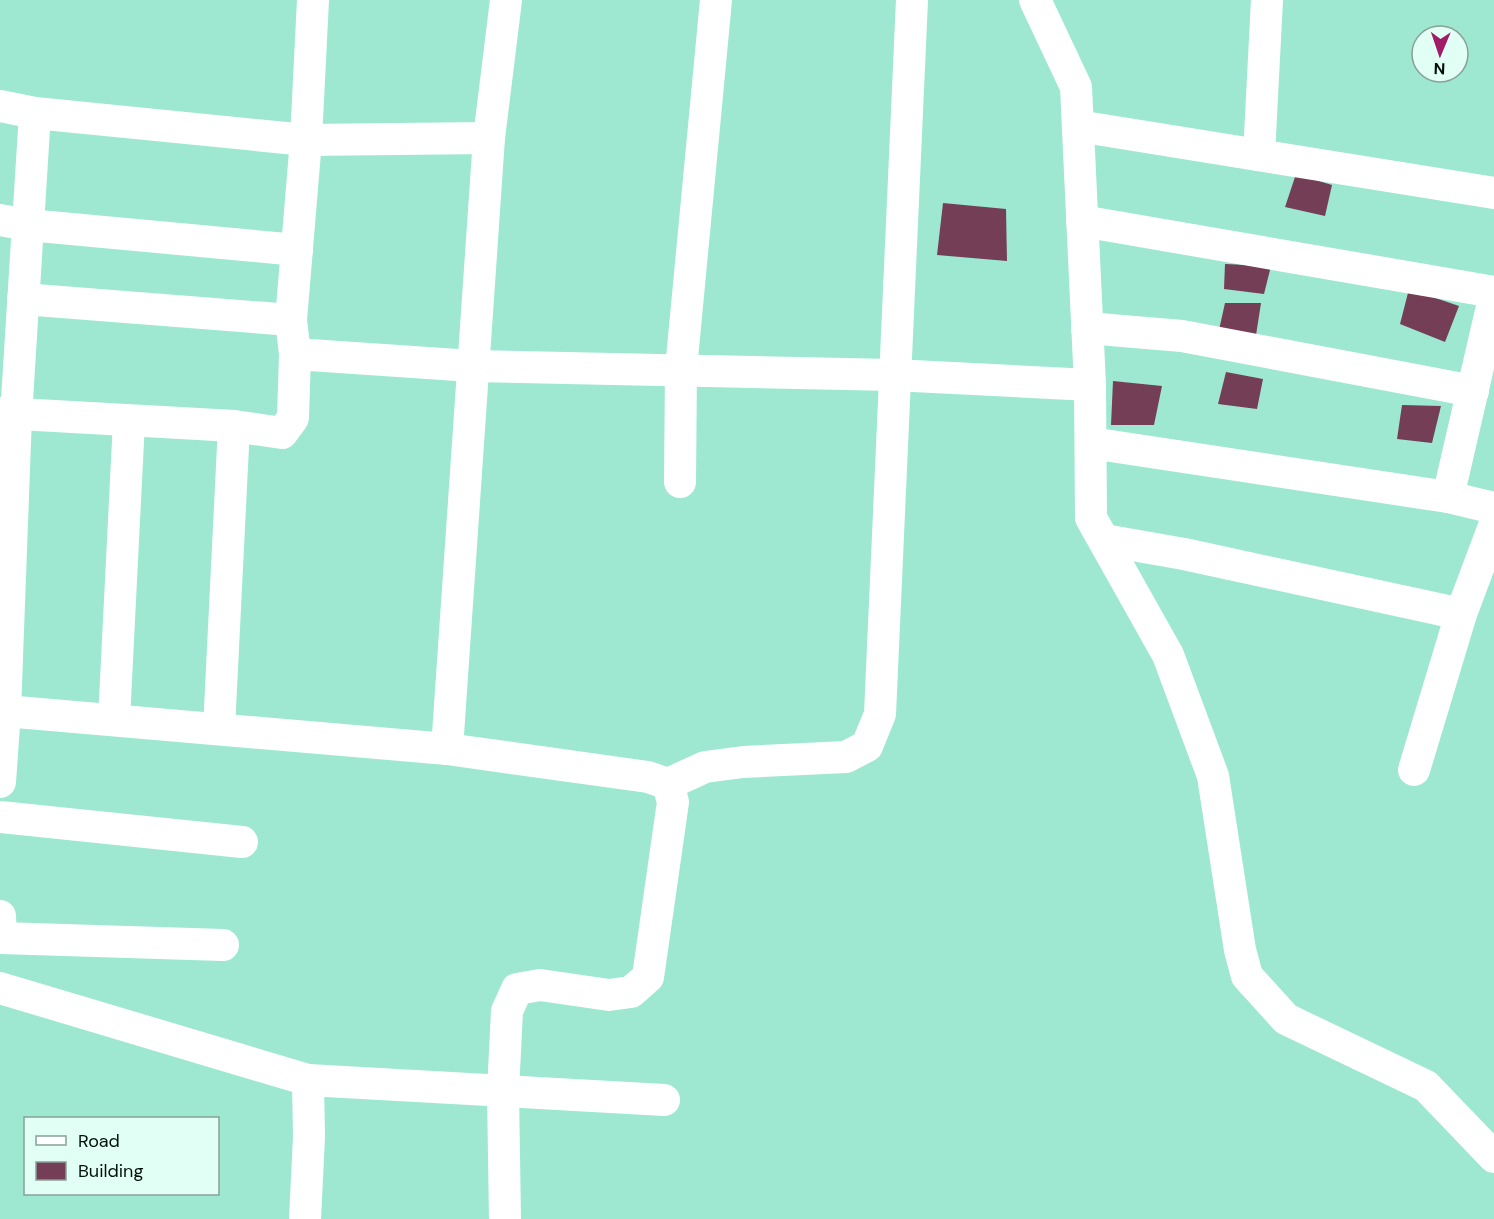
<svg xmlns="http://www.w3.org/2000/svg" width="1494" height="1219" viewBox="0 0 1494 1219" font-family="'DM Sans',sans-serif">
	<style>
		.building { fill: #743e57 }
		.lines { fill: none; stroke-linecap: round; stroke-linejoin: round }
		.minor { stroke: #fff; stroke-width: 32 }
	</style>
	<rect width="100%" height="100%" fill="#9ee8d1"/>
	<g class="building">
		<polygon points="1296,174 1332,185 1325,216 1285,207"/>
		<polygon points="943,203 1006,209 1007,261 937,255"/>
		<polygon points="1225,264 1271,266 1264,294 1224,289"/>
		<polygon points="1409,289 1459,306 1445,342 1400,324"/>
		<polygon points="1225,303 1261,303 1256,335 1219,330"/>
		<polygon points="1226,372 1263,379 1257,409 1218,404"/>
		<polygon points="1113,381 1162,386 1154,425 1111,425"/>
		<polygon points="1402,405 1441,406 1432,443 1397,439"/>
	</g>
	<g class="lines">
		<g class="minor">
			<polyline points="1035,0 1076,87 1090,385 1091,518 1168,655 1213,776 1240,950 1247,976 1286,1019 1426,1086 1494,1157"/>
			<polyline points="0,106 35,113 306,140 489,138 447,749 5,711"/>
			<polyline points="1078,126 1494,193"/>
			<polyline points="489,138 506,0"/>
			<polyline points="1259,155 1267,0"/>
			<polyline points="0,220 28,225 297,250"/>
			<polyline points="1082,221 1494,292"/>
			<polyline points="1494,298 1448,497 1494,508"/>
			<polyline points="23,299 291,320"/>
			<polyline points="1087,328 1182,336 1473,391"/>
			<polyline points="295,354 472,366 893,375 1090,385"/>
			<polyline points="0,413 234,426 282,433 293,418 295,354 291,320 306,140 313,0"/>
			<polyline points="1091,443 1448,497"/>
			<polyline points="680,482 681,369 716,0"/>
			<polyline points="1104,540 1184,554 1461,614"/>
			<polyline points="114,720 129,421"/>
			<polyline points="219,729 234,426"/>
			<polyline points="447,749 648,777 668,784 673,802 648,977 631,992 609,995 540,985 517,989 507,1011 503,1091 505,1219"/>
			<polyline points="1414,770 1461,614 1494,526"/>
			<polyline points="0,782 5,711 16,416 35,113"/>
			<polyline points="668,784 705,767 743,762 846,757 867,746 880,714 912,0"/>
			<polyline points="0,817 242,842"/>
			<polyline points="0,916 1,938 223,945"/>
			<polyline points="0,988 308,1080 309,1137 305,1219"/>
			<polyline points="308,1080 664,1100"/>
		</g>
	</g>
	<rect x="24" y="1117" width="195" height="78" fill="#e2fff5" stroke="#88a098" stroke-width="1.5"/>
	<rect x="36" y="1136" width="30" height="9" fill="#ffffff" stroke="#88a098" stroke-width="1.5"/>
	<text x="78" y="1147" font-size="18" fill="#00110c">Road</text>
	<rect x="36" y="1162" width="30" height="18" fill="#743e57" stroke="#88a098" stroke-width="1.5"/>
	<text x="78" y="1177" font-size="18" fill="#00110c">Building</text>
	<g transform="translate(1440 54) rotate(182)"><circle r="28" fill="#e2fff5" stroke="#88a098" stroke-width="1.5"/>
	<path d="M0-4.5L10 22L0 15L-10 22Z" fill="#a21b67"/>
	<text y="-9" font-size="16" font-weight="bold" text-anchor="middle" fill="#00110c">N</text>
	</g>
</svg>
